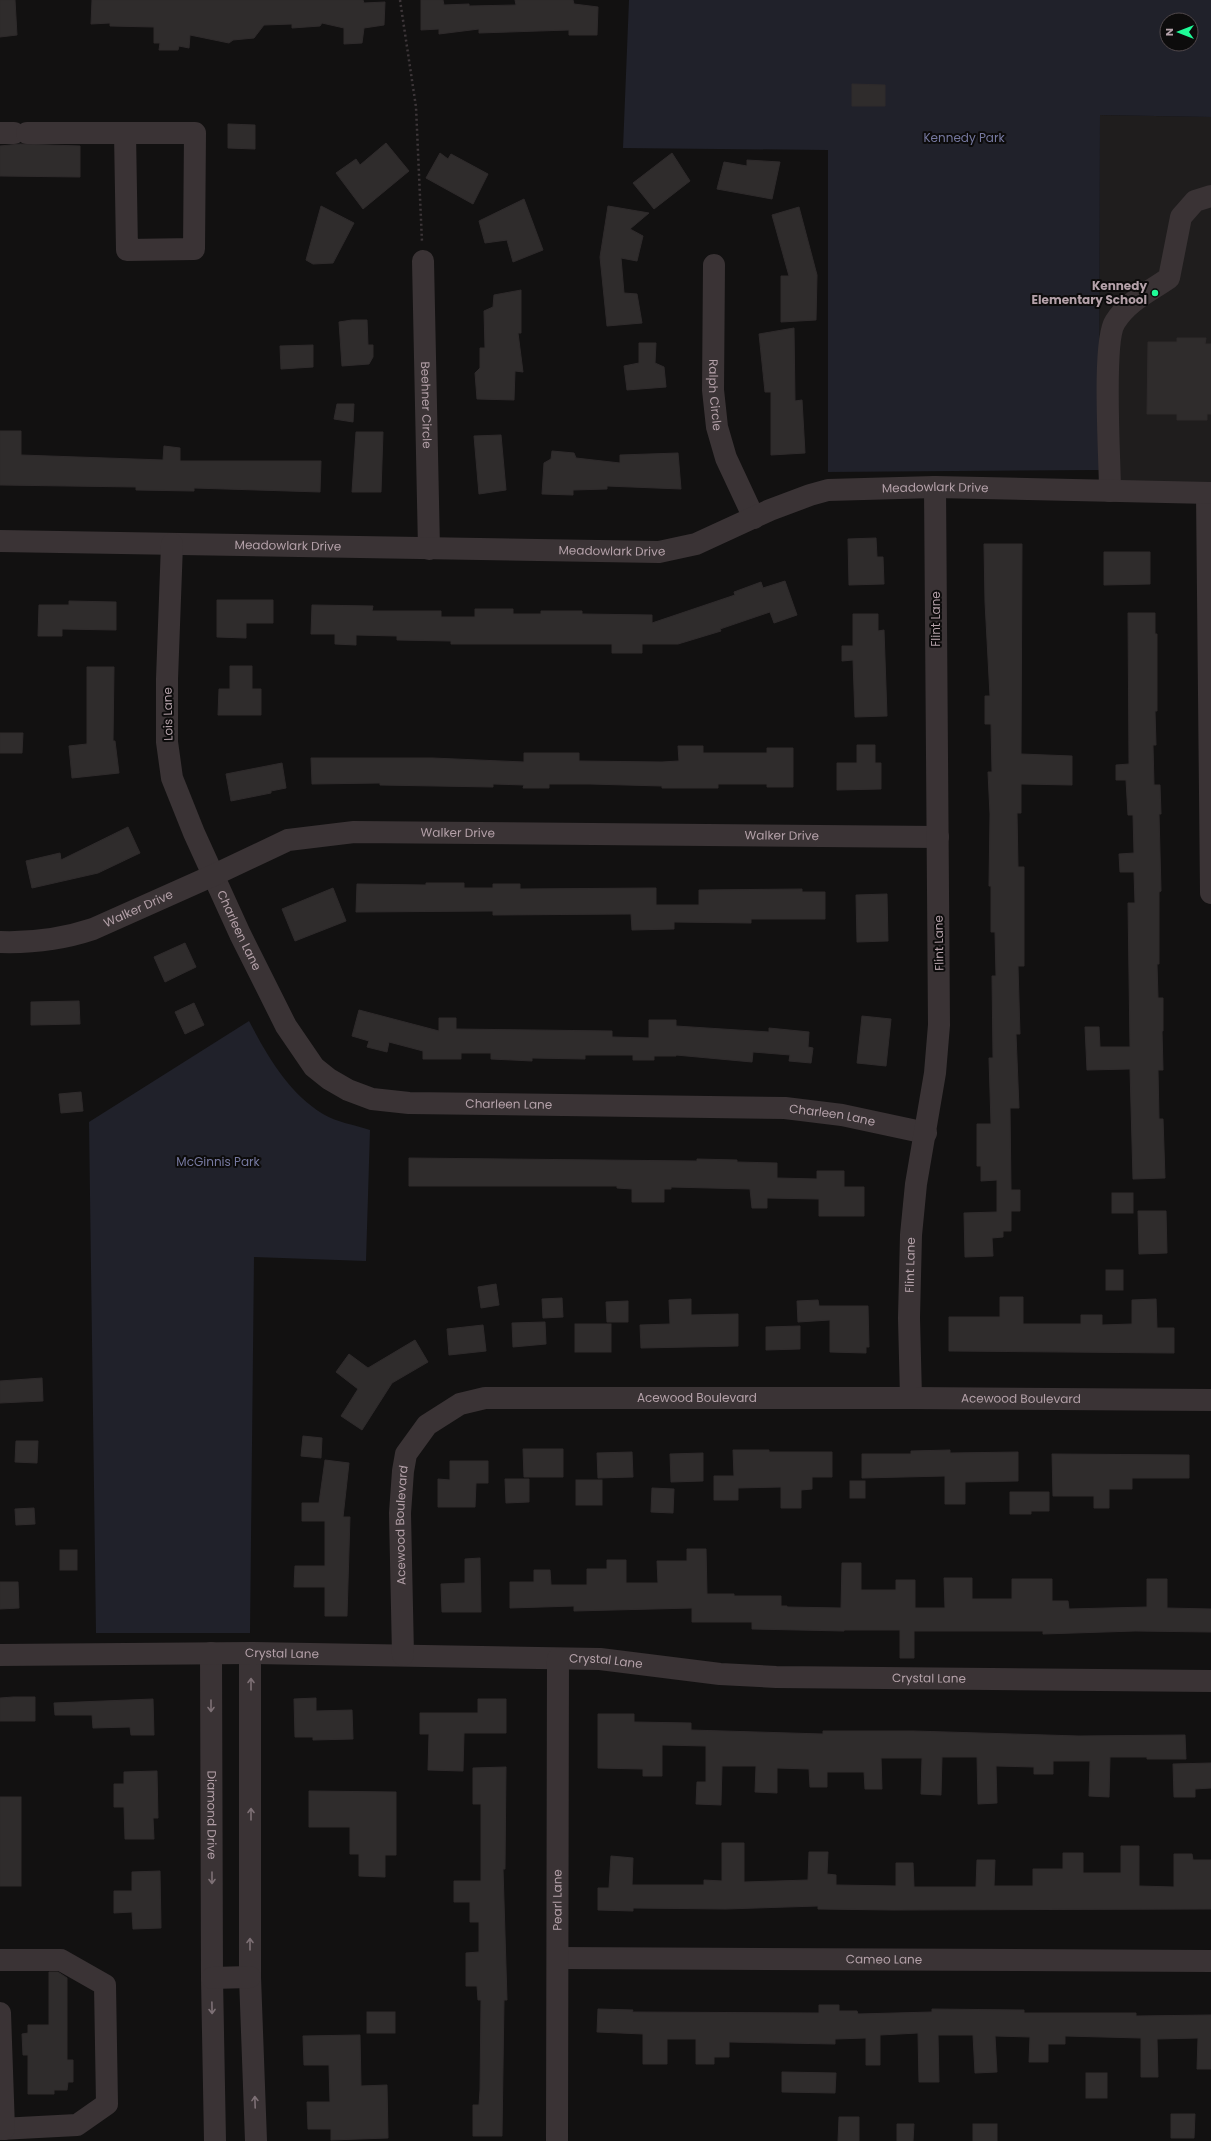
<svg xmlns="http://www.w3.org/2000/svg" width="1211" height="2141" viewBox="0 0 1211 2141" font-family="Poppins,sans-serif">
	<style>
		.built { fill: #1f1d1d }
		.green { fill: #20212a; fill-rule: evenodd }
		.building { fill: #2f2c2c; stroke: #2e2a2b }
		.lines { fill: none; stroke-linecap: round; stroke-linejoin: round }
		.path { stroke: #3e373a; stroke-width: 2.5; stroke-dasharray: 2 3; stroke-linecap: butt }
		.minor { stroke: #3a3335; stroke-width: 22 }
		.oneway { stroke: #7d7075 }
		.poi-dot { fill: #1ffc98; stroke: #0d0c0c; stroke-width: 1.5 }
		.labels { text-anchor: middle; stroke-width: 4; stroke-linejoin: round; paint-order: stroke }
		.park-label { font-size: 12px; fill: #7679a0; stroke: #0d0c0c }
		.poi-label { font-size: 12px; font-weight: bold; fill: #b4a1a9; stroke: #0d0c0c; text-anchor: end }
		.street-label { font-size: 12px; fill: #b4a1a9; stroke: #0d0c0c }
	</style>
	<rect width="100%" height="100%" fill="#121111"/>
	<polygon class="built" points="1100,115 1211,117 1211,493 1100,491 1099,470"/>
	<g class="green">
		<path d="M629,0H1211V117L1100,115L1099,470L828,472V150L623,148ZM1167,20H1191V44H1167Z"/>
		<path d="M249,1021C268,1057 288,1092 323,1114C336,1122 355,1125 370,1130L366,1261L254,1257L250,1633H96L89,1122Z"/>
	</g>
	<g class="building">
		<polygon points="0,0 15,0 17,35 0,37"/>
		<polygon points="92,0 363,0 364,3 385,2 384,25 364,28 362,43 344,44 344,28 322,23 320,26 292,28 292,24 264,25 254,38 233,40 229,43 190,35 189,48 179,46 178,50 159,50 160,43 154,43 154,27 110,26 110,23 91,24"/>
		<polygon points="421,0 443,0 444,5 469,4 469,6 516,5 515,0 573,0 574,4 598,7 597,35 569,35 569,30 479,33 479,29 439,34 439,29 421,30"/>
		<polygon points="852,84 885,85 885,106 852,106"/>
		<polygon points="228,124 255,125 255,149 228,148"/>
		<polygon points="386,143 409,171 363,209 336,173 356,159 360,165"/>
		<polygon points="20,144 80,146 80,177 0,176 0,146"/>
		<polygon points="440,153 448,159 451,154 488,174 473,204 426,178"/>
		<polygon points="672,153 690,181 654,209 633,183"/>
		<polygon points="747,160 780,162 772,199 717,189 724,162 747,166"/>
		<polygon points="524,199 543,250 513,262 507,240 485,243 479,221"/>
		<polygon points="321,206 354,223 333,263 313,264 306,260"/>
		<polygon points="608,206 649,213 630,229 643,236 637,261 621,258 624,293 637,294 642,323 607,326 600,257"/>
		<polygon points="799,207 817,275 816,320 781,322 781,276 789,276 772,215"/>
		<polygon points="521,290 521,333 518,333 523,372 515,371 514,400 477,399 475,373 480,368 480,348 485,348 484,311 493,307 494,295"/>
		<polygon points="352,320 367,320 368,345 373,345 373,357 369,364 342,366 339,322"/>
		<polygon points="794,328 795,401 802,400 805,453 771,455 771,392 765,392 759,334"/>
		<polygon points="1177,338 1206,338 1205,344 1211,344 1211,414 1207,414 1207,420 1177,420 1177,414 1147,414 1148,342 1177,342"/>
		<polygon points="639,343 656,343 655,363 664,367 666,387 627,390 624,366 639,363"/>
		<polygon points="313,345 313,367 281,369 280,346"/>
		<polygon points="337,404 354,404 353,422 334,419"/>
		<polygon points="0,431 21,431 21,455 163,460 164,446 180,448 180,461 321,461 320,492 194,488 194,491 136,490 136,487 0,485"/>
		<polygon points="356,432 383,432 381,492 352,492"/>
		<polygon points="501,435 506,490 479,494 474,436"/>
		<polygon points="552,451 574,453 576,458 620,463 620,455 678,453 681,489 607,486 607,489 573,490 573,495 542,494 544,463 551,459"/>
		<polygon points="876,538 877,557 883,557 884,584 849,585 848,539"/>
		<polygon points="984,544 1022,544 1021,754 1072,756 1072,785 1021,784 1021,813 1017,813 1018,867 1024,867 1024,966 1018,966 1020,1034 1016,1034 1019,1108 1010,1108 1011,1190 1020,1190 1020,1211 1011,1211 1011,1231 1003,1231 1003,1237 992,1238 993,1256 965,1257 964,1213 997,1212 997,1180 981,1181 981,1166 977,1166 977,1124 991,1124 989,1058 993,1058 992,976 996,976 995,932 991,932 991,886 989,886 990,814 988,772 992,772 991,724 985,724 985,696 990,696 985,602"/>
		<polygon points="1104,552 1150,552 1150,584 1104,585"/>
		<polygon points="785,581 797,615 774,623 770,612 720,629 721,631 678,644 642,644 642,653 612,653 612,644 451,644 451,641 397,640 397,636 356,635 356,645 335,644 335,634 311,634 312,605 373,606 372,611 441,611 441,617 475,617 475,609 513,609 513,614 541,614 541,611 582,611 582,614 652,615 652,623 735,595 734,592 761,582 763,588"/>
		<polygon points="217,600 273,600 273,623 246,623 246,638 217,637"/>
		<polygon points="69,601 116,602 116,630 62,629 62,636 38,636 39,605 69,605"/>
		<polygon points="1128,613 1155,613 1155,634 1157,634 1157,711 1155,711 1156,745 1153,745 1154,785 1160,785 1161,814 1159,814 1161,891 1159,892 1159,964 1157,964 1158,998 1163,998 1163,1031 1162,1031 1163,1070 1158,1070 1159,1119 1163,1119 1165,1178 1133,1179 1130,1069 1087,1070 1085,1027 1099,1027 1100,1047 1130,1047 1128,903 1135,903 1134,872 1120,872 1119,854 1134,853 1133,815 1128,815 1126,780 1116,780 1116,765 1129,764"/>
		<polygon points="853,614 878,614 878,631 884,630 887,716 855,717 853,660 842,661 842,646 853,646"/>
		<polygon points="230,666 252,666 252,689 261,689 261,715 218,715 219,689 230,689"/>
		<polygon points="87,667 114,667 113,741 115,741 119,773 72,778 69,746 87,744"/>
		<polygon points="0,733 23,733 22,753 0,753"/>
		<polygon points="857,745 875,745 875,763 881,763 881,789 837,790 837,763 857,763"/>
		<polygon points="678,746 703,746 703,753 767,753 767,748 793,748 793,787 767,787 767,784 718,784 718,788 662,788 662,786 590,784 549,784 549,788 523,788 524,785 493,784 493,787 380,785 380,783 312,784 311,758 433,758 524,762 524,753 579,753 579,761 662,762 679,761"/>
		<polygon points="282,763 286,788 271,791 271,793 231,801 226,774"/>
		<polygon points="128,827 140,853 98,873 32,888 26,861 60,853 61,860"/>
		<polygon points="426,883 464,883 464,888 493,888 493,884 520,884 520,889 656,888 656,905 699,905 699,890 802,889 802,892 825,892 825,919 751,919 751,923 674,922 674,929 632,930 631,914 493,915 493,911 356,912 357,884 426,885"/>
		<polygon points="333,888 346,921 295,941 282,909"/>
		<polygon points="887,894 888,941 857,942 856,895"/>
		<polygon points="185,943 196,967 165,982 154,957"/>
		<polygon points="79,1001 80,1024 31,1025 31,1002"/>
		<polygon points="194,1003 204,1025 185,1034 175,1012"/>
		<polygon points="359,1010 439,1031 439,1018 456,1018 456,1029 612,1031 612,1037 649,1038 649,1020 676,1020 676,1026 769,1032 769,1028 809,1032 808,1047 813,1048 811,1063 789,1061 790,1055 753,1052 752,1062 676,1055 676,1056 654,1056 654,1060 633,1060 633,1055 585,1055 585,1059 532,1058 532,1061 491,1059 491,1053 461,1053 461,1059 423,1059 423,1051 389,1042 387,1052 367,1047 369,1041 352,1036"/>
		<polygon points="862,1016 891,1019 886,1066 857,1063"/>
		<polygon points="81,1092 83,1111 61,1113 59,1094"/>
		<polygon points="409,1158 697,1161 697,1159 737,1160 737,1162 777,1163 777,1178 817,1179 817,1171 844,1171 844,1187 864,1187 864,1216 819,1216 819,1199 767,1198 767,1208 752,1208 750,1189 671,1187 671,1189 664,1189 664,1202 632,1202 632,1189 617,1188 617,1186 409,1186"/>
		<rect x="1112" y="1193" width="21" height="20"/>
		<polygon points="1138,1211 1166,1211 1167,1253 1139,1254"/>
		<rect x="1106" y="1270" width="17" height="20"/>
		<polygon points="496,1284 499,1305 481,1308 478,1287"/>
		<polygon points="1000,1297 1023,1297 1023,1324 1081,1324 1081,1315 1102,1315 1102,1325 1132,1324 1132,1300 1156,1299 1157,1328 1174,1328 1174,1353 949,1351 949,1317 1000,1317"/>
		<polygon points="562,1298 563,1317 543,1318 542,1299"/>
		<polygon points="691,1299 691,1315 738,1314 738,1346 641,1348 640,1325 670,1324 669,1300"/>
		<polygon points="818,1300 819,1306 868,1306 869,1347 866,1347 866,1353 830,1352 830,1320 798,1322 797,1301"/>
		<polygon points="628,1301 628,1322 607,1322 606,1302"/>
		<polygon points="545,1322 546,1344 513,1347 512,1323"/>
		<rect x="575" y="1324" width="36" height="28"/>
		<polygon points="483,1325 486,1351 449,1355 447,1329"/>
		<polygon points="800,1326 800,1349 766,1350 766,1327"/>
		<polygon points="415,1340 428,1362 392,1383 362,1430 341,1416 358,1389 336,1372 349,1354 368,1368"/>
		<polygon points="42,1378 43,1401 0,1403 0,1381"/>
		<polygon points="303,1436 322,1438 321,1458 301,1456"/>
		<polygon points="16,1441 38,1441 37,1463 15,1462"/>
		<polygon points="523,1449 563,1449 563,1477 524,1477"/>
		<polygon points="733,1450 769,1450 769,1452 832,1452 832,1477 812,1477 812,1489 801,1490 801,1508 781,1508 781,1487 738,1488 738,1500 714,1500 714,1476 734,1476"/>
		<polygon points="950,1450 950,1453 1018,1452 1018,1481 965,1482 965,1504 945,1504 945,1476 862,1478 862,1454 911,1454 911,1451"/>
		<polygon points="632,1452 633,1477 598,1478 597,1453"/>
		<polygon points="703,1453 703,1481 671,1482 670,1454"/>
		<polygon points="1052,1454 1189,1455 1189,1478 1132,1478 1132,1489 1109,1489 1109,1508 1094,1508 1094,1496 1053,1496"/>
		<polygon points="325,1460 349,1463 343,1517 350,1517 347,1616 325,1616 325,1587 294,1587 295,1566 325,1566 325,1521 302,1521 302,1503 319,1503"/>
		<polygon points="450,1461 488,1461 488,1483 476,1483 475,1507 438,1507 438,1479 450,1480"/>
		<polygon points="505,1479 529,1479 529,1502 506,1503"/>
		<rect x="576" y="1480" width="26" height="25"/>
		<rect x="850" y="1481" width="15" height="17"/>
		<polygon points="652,1488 674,1489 673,1513 651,1512"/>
		<polygon points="1010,1492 1049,1492 1049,1511 1031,1511 1031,1514 1010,1514"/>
		<polygon points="34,1508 35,1524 16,1525 15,1509"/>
		<polygon points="687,1549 706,1549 707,1594 734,1594 734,1596 781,1596 781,1606 787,1606 787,1607 841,1608 842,1563 861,1563 861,1590 896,1590 896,1580 915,1580 915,1608 945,1608 944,1578 972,1578 972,1599 1012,1599 1012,1579 1052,1579 1052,1601 1068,1601 1069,1609 1147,1607 1147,1579 1167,1579 1167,1608 1211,1609 1211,1632 1135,1631 1043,1634 1043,1631 914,1631 914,1658 900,1658 900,1630 844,1630 844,1631 752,1629 752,1622 692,1622 692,1608 574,1611 574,1606 510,1608 510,1582 534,1582 534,1570 550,1570 551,1585 587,1585 587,1569 607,1569 607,1560 626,1560 626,1583 658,1583 657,1561 687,1561"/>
		<rect x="60" y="1550" width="17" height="20"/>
		<polygon points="480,1558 481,1612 442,1612 441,1584 465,1583 465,1559"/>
		<polygon points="0,1582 18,1582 19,1608 0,1609"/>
		<polygon points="13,1697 35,1697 35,1721 0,1721 0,1698"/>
		<polygon points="316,1698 316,1711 352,1710 353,1739 313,1740 313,1737 295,1737 294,1699"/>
		<polygon points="153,1699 154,1735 131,1735 130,1727 93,1728 92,1715 55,1715 54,1703"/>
		<polygon points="478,1699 506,1699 506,1733 464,1733 463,1771 428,1770 429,1734 420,1734 420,1713 478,1713"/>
		<polygon points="598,1714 634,1714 634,1722 691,1723 691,1730 823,1734 823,1731 914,1731 1079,1736 1185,1735 1186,1759 1147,1759 1147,1757 1110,1757 1109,1797 1089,1796 1090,1761 1053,1761 1053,1774 1034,1774 1034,1767 996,1766 997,1803 978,1804 977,1757 942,1757 941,1795 921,1794 922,1758 881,1758 882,1789 865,1789 864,1772 827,1772 827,1787 810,1787 809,1769 777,1768 777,1793 755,1792 756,1766 722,1766 721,1805 696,1804 697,1782 706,1782 706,1746 662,1745 662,1776 643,1776 643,1769 598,1768"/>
		<polygon points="1211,1763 1211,1788 1195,1789 1195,1797 1174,1797 1173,1764"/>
		<polygon points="506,1767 505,1869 503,1869 507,2000 504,2000 502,2136 473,2136 473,2105 479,2105 480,2090 481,2000 478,2000 477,1986 466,1986 466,1953 479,1952 479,1922 470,1922 470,1902 454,1902 454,1881 481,1881 481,1804 473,1804 473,1768"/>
		<polygon points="157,1771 158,1818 153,1818 154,1839 125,1839 124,1807 114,1807 114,1784 124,1784 124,1772"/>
		<polygon points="309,1791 396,1792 396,1855 385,1855 385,1877 359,1876 359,1854 350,1854 350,1827 309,1827"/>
		<rect x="0" y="1797" width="21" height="89"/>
		<polygon points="722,1843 744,1843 744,1882 808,1880 809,1852 828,1852 827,1874 836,1875 836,1885 896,1886 896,1863 913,1863 914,1887 976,1887 977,1860 995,1860 994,1886 1033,1886 1033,1869 1063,1869 1063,1853 1083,1853 1083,1873 1121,1873 1121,1846 1139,1846 1139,1886 1174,1887 1174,1854 1192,1854 1193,1860 1211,1860 1211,1909 894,1910 818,1909 818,1906 726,1909 633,1908 633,1911 598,1910 598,1888 609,1888 611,1856 633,1858 632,1885 704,1885 704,1880 722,1881"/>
		<polygon points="160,1871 161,1928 133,1929 132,1912 114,1913 114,1891 132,1891 132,1872"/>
		<polygon points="49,1972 58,1972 67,1978 67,2060 73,2060 73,2082 68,2082 67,2090 54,2090 54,2094 28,2094 28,2055 23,2055 22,2034 28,2033 28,2025 49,2025"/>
		<polygon points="819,2005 839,2005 839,2011 857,2011 858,2014 932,2012 932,2009 1024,2010 1024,2013 1136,2013 1136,2016 1211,2015 1211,2069 1197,2069 1198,2038 1157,2039 1158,2077 1141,2077 1141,2038 1065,2036 1065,2044 1048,2044 1048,2062 1029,2062 1030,2037 995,2036 997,2072 975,2073 973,2035 938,2035 939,2082 919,2082 918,2033 880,2035 880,2065 866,2065 866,2038 835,2039 835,2044 729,2042 729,2057 714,2057 714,2064 696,2064 696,2039 667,2039 667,2064 643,2064 643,2034 597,2032 598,2009 633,2010 632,2012 819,2013"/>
		<rect x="367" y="2012" width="28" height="21"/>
		<polygon points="360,2035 361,2086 387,2085 388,2138 331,2140 331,2129 308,2129 307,2102 330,2102 329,2065 304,2065 303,2036"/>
		<polygon points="782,2072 836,2073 835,2093 782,2092"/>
		<rect x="1086" y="2073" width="21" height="25"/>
		<polygon points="1171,2114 1195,2114 1194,2138 1171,2138"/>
		<polygon points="839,2117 859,2117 859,2141 838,2141"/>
		<polygon points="897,2124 914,2124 913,2141 897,2141"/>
		<rect x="973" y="2124" width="24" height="17"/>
	</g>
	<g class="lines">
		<polyline class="path" points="400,0 416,107 422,242"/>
		<g class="minor">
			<polyline points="0,133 14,133"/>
			<polyline points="27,133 195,133 194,249 127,250 125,133"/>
			<path id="s1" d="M423,261L429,549"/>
			<path id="s2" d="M714,265L713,390L717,427L726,458L754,518"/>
			<path d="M1110,491C1110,460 1102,342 1115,322C1128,301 1149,292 1169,278L1181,217L1195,201L1211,196"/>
			<polyline points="1207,493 1211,893"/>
			<path id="s3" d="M0,541L659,552L696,544L770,510L810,495L828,490L935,487L1211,493"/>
			<path id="s4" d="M172,544L167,679V742L172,778L194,833L240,934L286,1026L314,1067L329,1079L348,1090L372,1099L409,1103L785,1108L842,1115L926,1133"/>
			<path id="s5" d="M0,942C31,943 63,939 93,929L214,875L288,840L354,832L938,837"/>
			<path id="s6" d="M911,1398L909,1318L911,1235L916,1184L935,1073L939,1025L935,487"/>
			<path id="s7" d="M211,1653L212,1978L215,2141"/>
			<polyline points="250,1653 250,1977 256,2141"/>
			<path id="s8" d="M0,1655L250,1653L600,1659L720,1674L776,1677L1211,1681"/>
			<path id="s9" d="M403,1655L400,1513L403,1471L406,1454L427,1425L460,1404L485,1398H911L1211,1400"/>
			<path id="s10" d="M558,1958L1211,1961"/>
			<polyline points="0,1960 61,1960 105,1985 107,2104 77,2125 0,2129"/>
			<polyline points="212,1978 250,1977"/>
			<polyline points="0,2013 4,2129"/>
			<path id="s11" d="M557,2141L558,1659"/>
		</g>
	</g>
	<defs><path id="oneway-shaft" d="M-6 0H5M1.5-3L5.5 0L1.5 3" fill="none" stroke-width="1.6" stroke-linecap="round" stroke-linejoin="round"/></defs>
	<g class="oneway">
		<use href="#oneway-shaft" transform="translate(251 1684) rotate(-90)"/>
		<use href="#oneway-shaft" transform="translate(211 1706) rotate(90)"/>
		<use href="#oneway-shaft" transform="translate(251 1814) rotate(-90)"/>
		<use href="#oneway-shaft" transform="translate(212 1878) rotate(90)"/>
		<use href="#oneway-shaft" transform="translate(250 1944) rotate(-90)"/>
		<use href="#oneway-shaft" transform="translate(212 2008) rotate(89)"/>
		<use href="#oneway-shaft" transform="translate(255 2102) rotate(-92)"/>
	</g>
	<circle class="poi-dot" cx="1155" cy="293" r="4"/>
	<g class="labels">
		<g class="park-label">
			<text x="964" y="142">Kennedy Park</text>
			<text x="218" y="1166">McGinnis Park</text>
		</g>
		<g class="poi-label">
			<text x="1147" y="290">Kennedy<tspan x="1147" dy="14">Elementary School</tspan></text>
		</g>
		<g class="street-label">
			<text dy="4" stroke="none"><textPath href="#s2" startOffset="130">Ralph Circle</textPath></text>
			<text dy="4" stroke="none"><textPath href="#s1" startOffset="144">Beehner Circle</textPath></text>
			<text dy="4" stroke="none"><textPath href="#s3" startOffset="947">Meadowlark Drive</textPath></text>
			<text dy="4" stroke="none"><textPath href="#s3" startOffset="288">Meadowlark Drive</textPath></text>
			<text dy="4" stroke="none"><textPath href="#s3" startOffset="612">Meadowlark Drive</textPath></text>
			<text transform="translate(936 619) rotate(-90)" y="4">Flint Lane</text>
			<text transform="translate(168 714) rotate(-91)" y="4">Lois Lane</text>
			<text dy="4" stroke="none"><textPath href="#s5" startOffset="479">Walker Drive</textPath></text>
			<text dy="4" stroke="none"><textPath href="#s5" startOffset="803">Walker Drive</textPath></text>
			<text dy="4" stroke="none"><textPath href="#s5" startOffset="144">Walker Drive</textPath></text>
			<text dy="4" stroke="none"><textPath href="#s4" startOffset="401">Charleen Lane</textPath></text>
			<text transform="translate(939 943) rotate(-91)" y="4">Flint Lane</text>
			<text dy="4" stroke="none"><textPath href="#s4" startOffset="761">Charleen Lane</textPath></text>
			<text dy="4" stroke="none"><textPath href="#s4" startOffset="1085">Charleen Lane</textPath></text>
			<text dy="4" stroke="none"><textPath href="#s6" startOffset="133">Flint Lane</textPath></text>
			<text dy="4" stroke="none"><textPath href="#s9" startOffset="514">Acewood Boulevard</textPath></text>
			<text dy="4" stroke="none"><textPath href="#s9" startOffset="838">Acewood Boulevard</textPath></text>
			<text dy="4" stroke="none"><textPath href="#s9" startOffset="130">Acewood Boulevard</textPath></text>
			<text dy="4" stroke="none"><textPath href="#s8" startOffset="282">Crystal Lane</textPath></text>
			<text dy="4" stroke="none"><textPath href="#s8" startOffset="606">Crystal Lane</textPath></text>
			<text dy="4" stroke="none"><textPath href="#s8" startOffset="930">Crystal Lane</textPath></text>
			<text dy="4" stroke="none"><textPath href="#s7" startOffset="162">Diamond Drive</textPath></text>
			<text dy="4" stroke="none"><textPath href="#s11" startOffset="241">Pearl Lane</textPath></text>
			<text dy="4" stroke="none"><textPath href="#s10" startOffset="326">Cameo Lane</textPath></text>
		</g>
	</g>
	<g transform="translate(1179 32) rotate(270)"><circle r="19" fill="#0d0c0c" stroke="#50484b"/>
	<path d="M0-3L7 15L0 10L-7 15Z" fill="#1ffc98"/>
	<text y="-6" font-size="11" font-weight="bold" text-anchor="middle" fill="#b4a1a9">N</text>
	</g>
</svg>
